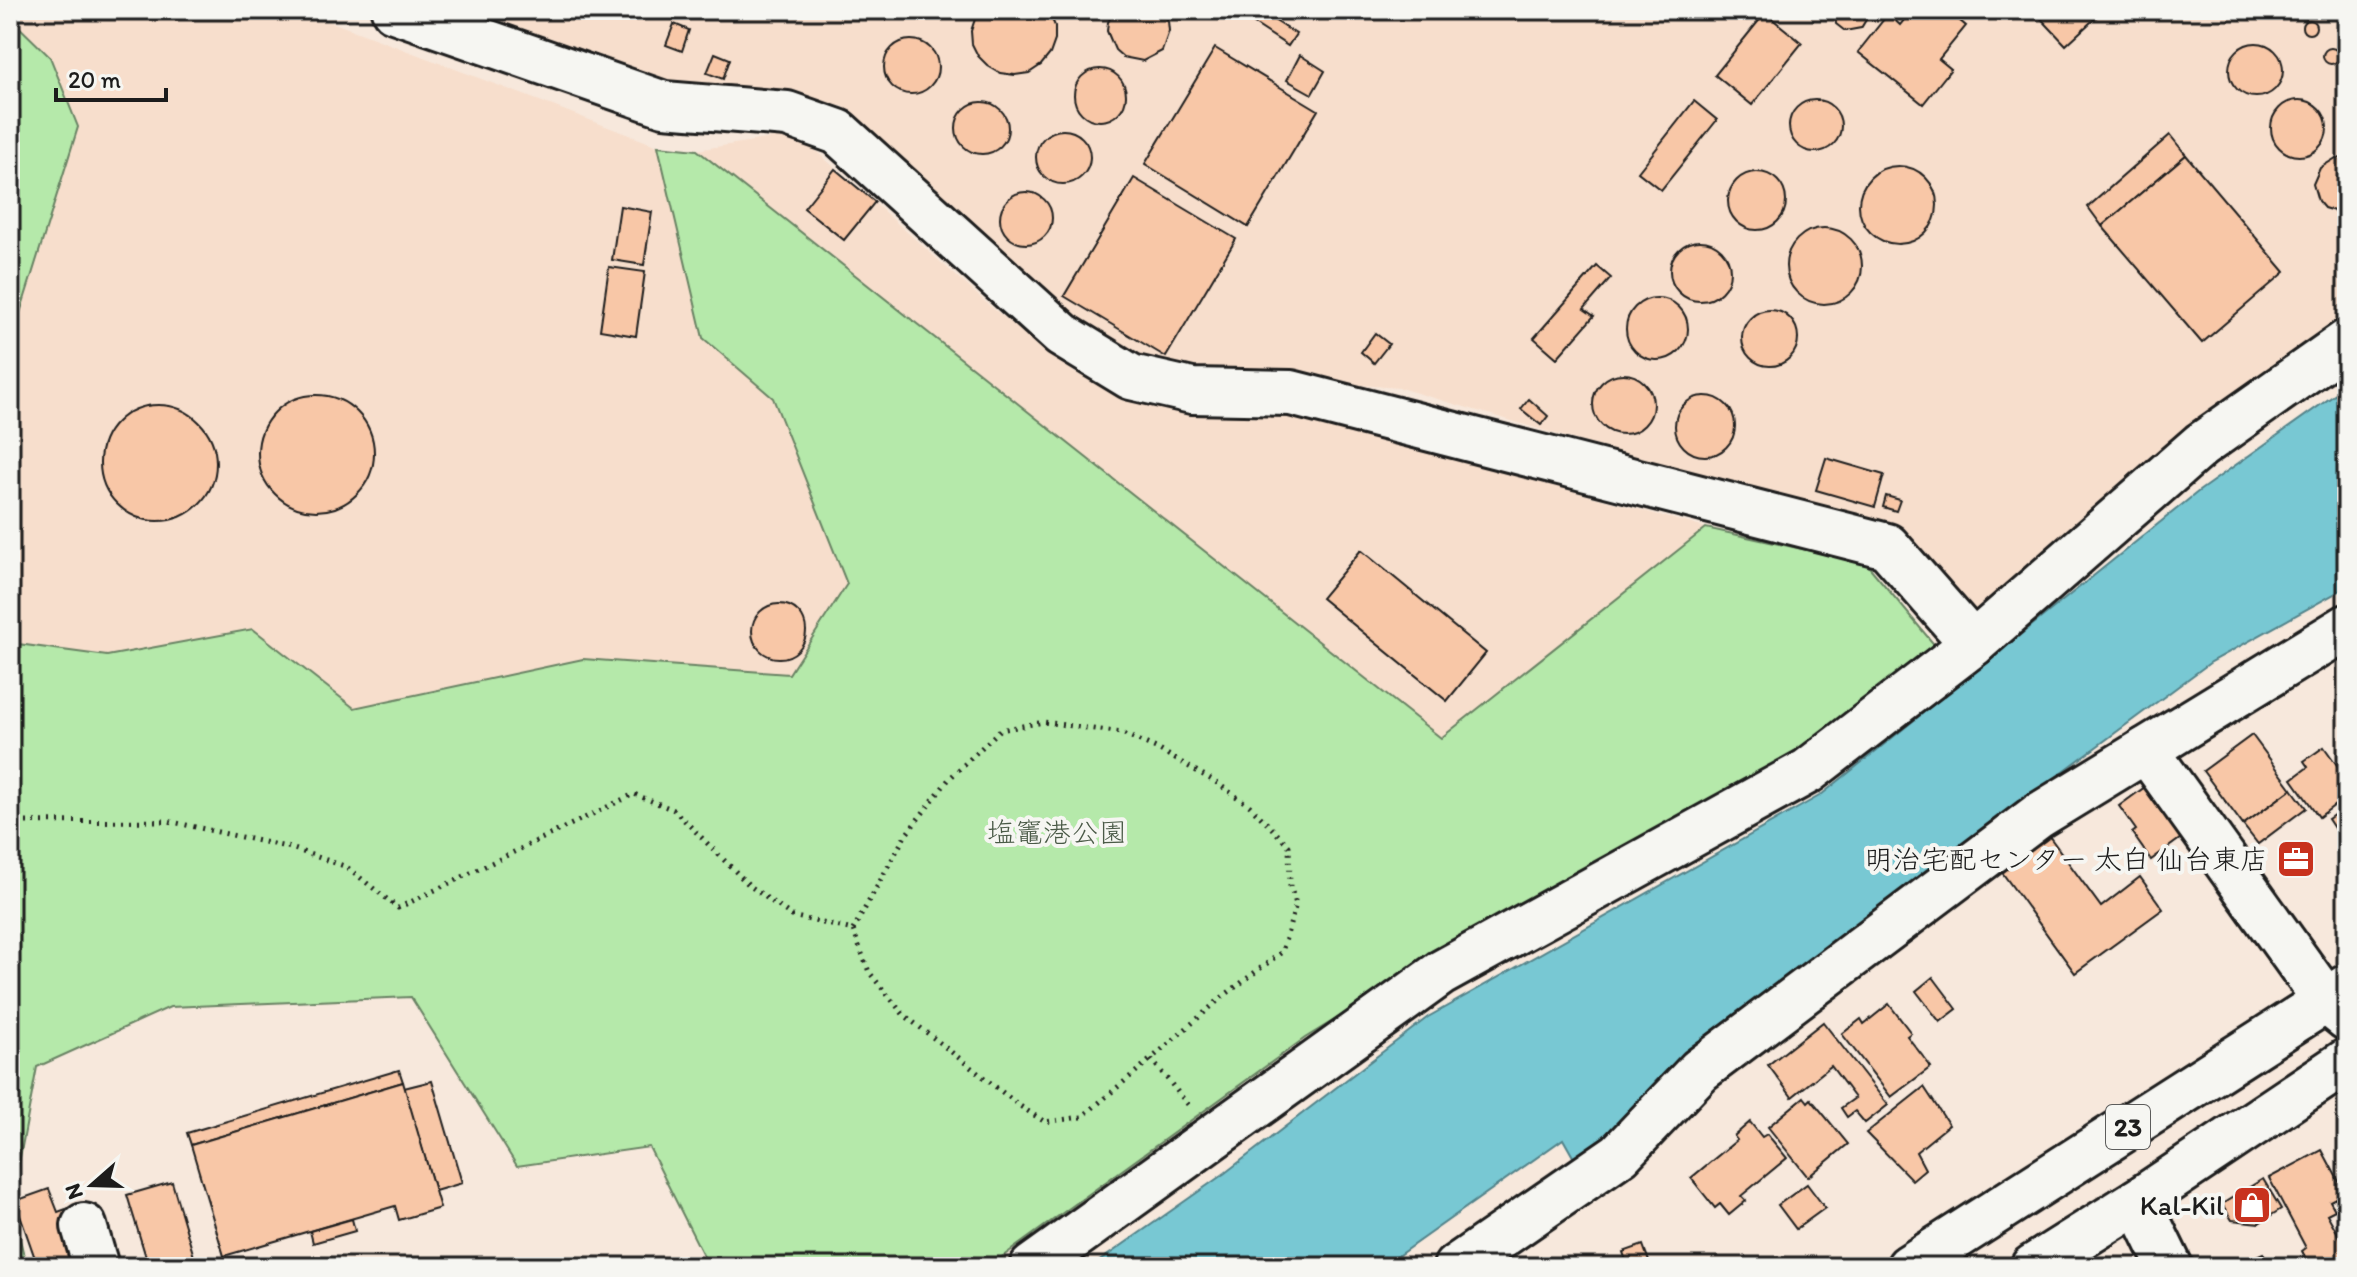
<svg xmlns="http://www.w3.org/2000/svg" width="2357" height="1277" viewBox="0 0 2357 1277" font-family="Itim,'Klee One',sans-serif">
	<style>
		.built { fill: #f7decc }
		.green { fill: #b5e9aa; stroke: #688263; stroke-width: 2 }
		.water { fill: #78c8d3; stroke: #53838a; stroke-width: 2 }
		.building { fill: #f8c7a7; stroke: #1c1c1c; stroke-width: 2 }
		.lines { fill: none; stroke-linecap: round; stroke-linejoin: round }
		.minor-casing { stroke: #1c1c1c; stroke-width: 50 }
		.major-casing { stroke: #1c1c1c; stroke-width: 50 }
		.path { stroke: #1c1c1c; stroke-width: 5; stroke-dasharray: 2 6; stroke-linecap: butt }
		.minor { stroke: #f6f6f2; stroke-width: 44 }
		.major { stroke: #f6f6f2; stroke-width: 44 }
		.labels { text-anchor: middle; stroke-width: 8; stroke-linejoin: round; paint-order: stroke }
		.shield { fill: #f6f6f2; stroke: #5d5d5c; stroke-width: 2 }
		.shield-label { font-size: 26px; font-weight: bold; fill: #1c1c1c }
		.park-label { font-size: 28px; fill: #4a5a47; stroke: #f6f6f2 }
		.poi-label { font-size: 28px; fill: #1c1c1c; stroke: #f6f6f2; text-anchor: end }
	</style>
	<rect width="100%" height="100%" fill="#f7e8dc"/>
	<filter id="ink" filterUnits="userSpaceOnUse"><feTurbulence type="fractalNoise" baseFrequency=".0125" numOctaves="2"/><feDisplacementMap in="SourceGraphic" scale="16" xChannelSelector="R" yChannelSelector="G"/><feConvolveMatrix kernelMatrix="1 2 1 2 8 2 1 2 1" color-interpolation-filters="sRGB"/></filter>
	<g filter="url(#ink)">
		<g class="built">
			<polygon points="10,10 300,10 658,146 703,338 773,398 847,583 789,674 583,659 354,708 253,629 107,656 10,643 10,345 78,127 50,57 10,18"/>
			<polygon points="444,10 2347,10 2347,312 2191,425 1982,616 1965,610 1902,536 1400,388 1160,370 1068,322 843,106 679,91"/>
			<polygon points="797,134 990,306 1075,373 1163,407 1301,416 1706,528 1441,738 697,150"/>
		</g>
		<g class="green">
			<polygon points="10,18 50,57 78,127 10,345"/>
			<polygon points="658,146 697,150 1441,738 1706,528 1866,563 1937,648 1754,781 1569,876 1305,1038 988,1267 709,1267 649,1147 517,1166 411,997 170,1007 37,1067 11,1205 27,1267 10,1267 10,643 107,656 253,629 354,708 583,659 789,674 847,584 773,398 703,338"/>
		</g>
		<polygon class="water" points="2347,386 2347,587 2211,662 1707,1035 1602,1141 1576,1162 1563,1139 1382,1267 1091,1267 1225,1173 1428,1017 1821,795 2199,491"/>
		<g class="building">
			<polygon points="978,10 1048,10 1055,26 1055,40 1050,54 1041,65 1029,73 1015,75 1000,73 988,66 978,56 972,44 971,31"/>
			<polygon points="1115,10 1161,10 1168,21 1169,31 1162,51 1143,61 1123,57 1115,50 1107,31 1108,22"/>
			<polygon points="1233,10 1258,10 1296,34 1288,46"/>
			<polygon points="1835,10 1866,10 1867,18 1861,28 1845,31 1836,24"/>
			<polygon points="1912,10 1947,10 1966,26 1939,59 1951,69 1923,104 1858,52 1888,14 1900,25"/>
			<polygon points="2033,10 2104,10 2066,45"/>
			<polygon points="1765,13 1802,43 1752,105 1715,75"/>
			<circle cx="2309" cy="27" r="7"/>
			<polygon points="674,24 689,30 682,51 666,45"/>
			<circle cx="911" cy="67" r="27"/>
			<circle cx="2256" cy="70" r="27"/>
			<polygon points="1215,48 1318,110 1248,227 1145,164"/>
			<circle cx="2331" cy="56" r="8"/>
			<polygon points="715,53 730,59 723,79 707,73"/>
			<polygon points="1300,55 1325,71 1312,94 1287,80"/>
			<circle cx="1100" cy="95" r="26"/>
			<circle cx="2299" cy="128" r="28"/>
			<circle cx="1815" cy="126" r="26"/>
			<polygon points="1694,101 1717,120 1661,190 1638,172"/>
			<circle cx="982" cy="128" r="26"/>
			<circle cx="1063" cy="157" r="27"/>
			<polygon points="2170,135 2186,155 2102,226 2088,207"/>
			<polygon points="2186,155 2285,272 2202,343 2102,226"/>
			<polygon points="2336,158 2347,159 2347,212 2341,213 2324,208 2318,201 2313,184 2320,168"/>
			<circle cx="1898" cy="205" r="39"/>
			<polygon points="835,169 875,202 844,240 804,208"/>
			<circle cx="1757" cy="201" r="29"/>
			<polygon points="1134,178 1236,239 1166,357 1064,296"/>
			<circle cx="1026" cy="218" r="26"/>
			<polygon points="620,206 652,212 644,265 612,260"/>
			<circle cx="1824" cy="266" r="38"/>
			<circle cx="1700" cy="271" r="30"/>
			<polygon points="1597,266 1611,278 1584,309 1594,316 1557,358 1534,338"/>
			<polygon points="609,267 645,272 636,336 600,330"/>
			<circle cx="1657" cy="329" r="31"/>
			<circle cx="1770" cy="338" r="28"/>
			<polygon points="1375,333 1389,344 1374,363 1361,352"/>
			<circle cx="1623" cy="404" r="30"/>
			<circle cx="316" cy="453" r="58"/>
			<circle cx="1705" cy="426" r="30"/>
			<polygon points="1529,399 1548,416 1541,425 1521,409"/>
			<circle cx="158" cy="463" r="58"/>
			<polygon points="1826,458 1884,475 1875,507 1816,490"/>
			<polygon points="1886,496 1900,500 1896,511 1883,507"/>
			<polygon points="1361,550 1486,653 1447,701 1321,598"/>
			<circle cx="779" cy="631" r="27"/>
			<polygon points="2252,735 2292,789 2243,825 2203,771"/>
			<polygon points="2324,747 2347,779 2347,796 2319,817 2292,779 2308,767 2304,761"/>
			<polygon points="2145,787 2181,838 2151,860 2132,833 2136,830 2119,806"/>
			<polygon points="2292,789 2306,808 2258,844 2243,825"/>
			<polygon points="2347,806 2347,848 2328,819"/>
			<polygon points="2049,836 2101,907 2140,877 2163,909 2075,973 2001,871"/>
			<polygon points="1933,977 1957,1009 1940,1022 1916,991"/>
			<polygon points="1889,1004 1911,1033 1907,1036 1931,1067 1891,1097 1842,1034 1861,1019 1864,1024"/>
			<polygon points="1823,1022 1888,1105 1865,1123 1855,1111 1847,1117 1841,1108 1855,1098 1831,1066 1792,1097 1768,1065"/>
			<polygon points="399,1070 403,1082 191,1145 187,1133"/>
			<polygon points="432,1081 462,1183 435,1191 404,1088"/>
			<polygon points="403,1082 440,1208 399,1220 395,1206 224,1256 191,1145"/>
			<polygon points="1924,1087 1949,1125 1916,1152 1925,1169 1912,1180 1866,1133"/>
			<polygon points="1804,1097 1808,1102 1811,1099 1848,1144 1808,1177 1768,1127"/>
			<polygon points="1750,1122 1762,1137 1767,1134 1787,1158 1741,1196 1746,1201 1729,1215 1720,1204 1715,1208 1691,1178 1737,1140 1734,1136"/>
			<polygon points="2322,1150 2345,1193 2330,1201 2335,1210 2327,1214 2347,1250 2347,1255 2325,1267 2310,1267 2302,1251 2306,1248 2269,1178"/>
			<polygon points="2263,1179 2281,1209 2259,1223 2232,1220 2222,1204"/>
			<polygon points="172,1182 195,1260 171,1267 149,1267 127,1195"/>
			<polygon points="1807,1184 1825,1208 1796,1229 1778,1205"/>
			<polygon points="49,1189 58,1212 66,1209 80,1247 75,1265 69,1267 38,1267 15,1201"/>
			<polygon points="352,1219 355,1231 313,1243 310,1231"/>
			<polygon points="1643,1245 1651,1267 1628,1267 1623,1252"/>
			<polygon points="2263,1253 2270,1267 2231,1267"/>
		</g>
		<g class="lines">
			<g class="minor-casing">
				<g id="minor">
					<polyline points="394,10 664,104 787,114 838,132 1062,335 1131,377 1192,391 1291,393 1887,546 1973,644"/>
					<polyline points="2146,750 2326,1001 2347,1018"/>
					<polyline points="2138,1201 2170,1267"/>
					<polyline points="84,1226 96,1267"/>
					<polyline points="1032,1267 1441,973 1808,771 1973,644 2201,445 2347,342"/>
					<polyline points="1456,1267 1620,1154 1700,1070 2038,816 2347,627"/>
				</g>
			</g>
			<g class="major-casing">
				<g id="major">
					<polyline points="1909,1267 2347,987"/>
					<polyline points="2033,1267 2138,1201 2347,1061"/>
				</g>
			</g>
			<g class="path">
				<polyline points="10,822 168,821 291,848 347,867 398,908 634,794 674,810 750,886 792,916 853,930 869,972 903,1014 1020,1106 1045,1122 1082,1117 1151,1059"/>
				<polyline points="853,930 905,836 949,779 1000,730 1044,722 1122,733 1156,748 1214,781 1250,806 1289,846 1290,886 1296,904 1282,952 1221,998 1151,1059 1190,1107"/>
			</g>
			<use href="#minor" class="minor"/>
			<use href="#major" class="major"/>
		</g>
	</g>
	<defs>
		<g id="office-square" transform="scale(2)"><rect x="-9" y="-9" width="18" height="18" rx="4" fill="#c8321e" stroke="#f6f6f2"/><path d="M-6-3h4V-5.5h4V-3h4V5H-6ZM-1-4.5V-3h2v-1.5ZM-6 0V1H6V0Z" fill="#fff"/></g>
		<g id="shop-square" transform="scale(2)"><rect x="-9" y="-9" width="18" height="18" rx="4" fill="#c8321e" stroke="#f6f6f2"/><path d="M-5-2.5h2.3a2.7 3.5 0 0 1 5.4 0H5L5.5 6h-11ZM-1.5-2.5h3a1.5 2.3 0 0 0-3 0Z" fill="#fff"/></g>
	</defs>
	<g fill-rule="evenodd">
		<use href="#office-square" x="2296" y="859"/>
		<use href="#shop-square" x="2252" y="1205"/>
	</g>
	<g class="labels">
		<rect class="shield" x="2106" y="1105" width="44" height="44" rx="6"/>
		<g class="shield-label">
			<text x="2128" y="1136">23</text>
		</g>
		<g class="park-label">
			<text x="1057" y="842">塩竈港公園</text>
		</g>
		<g class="poi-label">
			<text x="2268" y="869">明治宅配センター 太白 仙台東店</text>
			<text x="2224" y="1215">Kal-Kil</text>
		</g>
	</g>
	<rect width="2357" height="1277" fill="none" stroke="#f6f6f2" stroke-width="40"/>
	<rect x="20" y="20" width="2317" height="1237" fill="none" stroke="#1c1c1c" stroke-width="3" filter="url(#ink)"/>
	<g transform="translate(92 1185) rotate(250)" stroke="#f6f6f2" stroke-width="6" paint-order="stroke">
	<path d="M0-6L14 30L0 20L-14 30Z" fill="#1c1c1c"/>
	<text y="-12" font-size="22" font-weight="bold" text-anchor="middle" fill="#1c1c1c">N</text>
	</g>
	<path d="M56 88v12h110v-12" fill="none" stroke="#1c1c1c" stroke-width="4"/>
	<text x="68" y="88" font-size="24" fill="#1c1c1c" stroke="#f6f6f2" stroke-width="6" paint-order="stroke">20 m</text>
</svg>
